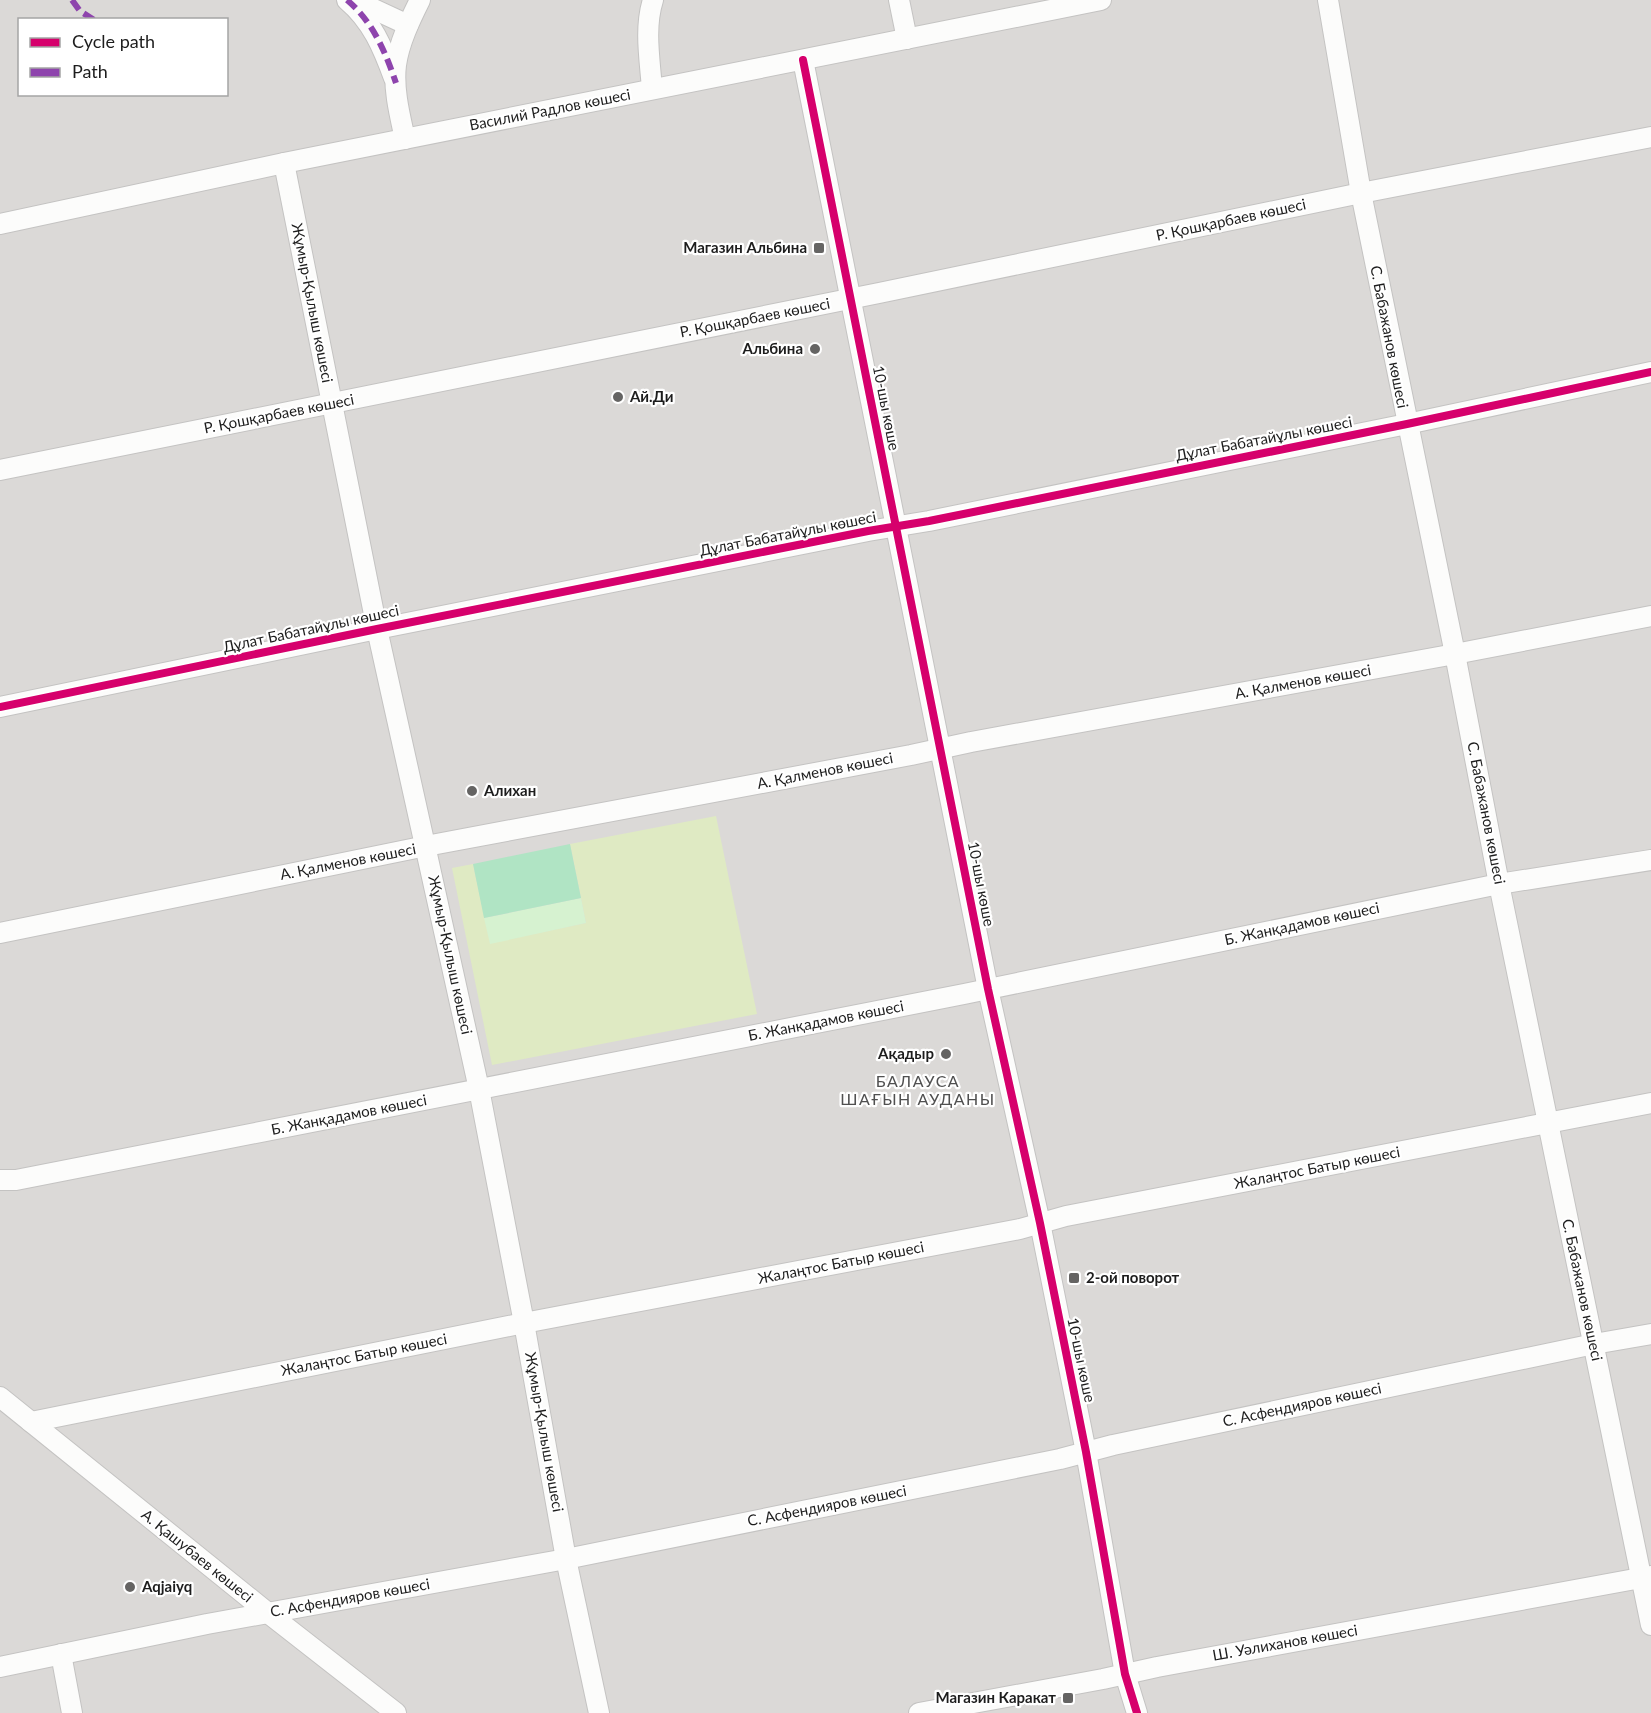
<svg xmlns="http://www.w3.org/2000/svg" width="1651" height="1713" viewBox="0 0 1651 1713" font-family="Lato,sans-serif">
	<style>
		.residential { fill: #dbd9d7; fill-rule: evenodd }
		.grass { fill: #dfeac3 }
		.park { fill: #d6f2d0 }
		.pitch { fill: #b0e4c4 }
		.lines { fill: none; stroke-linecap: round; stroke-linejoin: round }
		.minor-casing { stroke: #c4c3c2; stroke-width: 22 }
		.minor { stroke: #fcfcfb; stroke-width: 20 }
		.quiet { stroke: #8e44ad; stroke-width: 6; stroke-dasharray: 12 6; stroke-linecap: butt }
		.cycleway-casing { stroke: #fff; stroke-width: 11 }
		.cycleway { stroke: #d6006c; stroke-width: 8 }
		.poi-dot { fill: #656463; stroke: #fff; stroke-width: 2 }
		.labels { text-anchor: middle; stroke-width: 4.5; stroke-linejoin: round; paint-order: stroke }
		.street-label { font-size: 15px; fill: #1d1d1d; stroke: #fff }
		.poi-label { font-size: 15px; font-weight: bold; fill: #1d1d1d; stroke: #fff; text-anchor: end }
		.neighbourhood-label { font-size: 16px; letter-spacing: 1.5px; fill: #505050; stroke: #fff }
	</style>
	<rect width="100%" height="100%" fill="#ece9e6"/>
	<path class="residential" d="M0,0H1651V1713H0ZM20,20H226V94H20Z"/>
	<polygon class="grass" points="716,816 757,1014 492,1065 452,868 473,864 490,943 586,923 570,844"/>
	<polygon class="park" points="581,898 586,923 490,944 484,918"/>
	<polygon class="pitch" points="570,844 581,898 484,918 473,864"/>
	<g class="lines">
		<g class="minor-casing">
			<g id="minor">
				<path d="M347,0C372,21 383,48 394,78"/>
				<polyline points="354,0 408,25"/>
				<polyline points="899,0 907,39"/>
				<polyline points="1328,0 1361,193 1455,654 1499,884 1651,1625"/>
				<polyline points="803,60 988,989 1040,1223 1086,1452 1125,1674 1137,1713"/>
				<path d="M652,89C650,61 644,28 653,0"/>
				<path d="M405,139C400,116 393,89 396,65C399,43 410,20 420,0"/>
				<polyline points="284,163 377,629 479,1089 524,1323 566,1559 599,1713"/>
				<polyline points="0,224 284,163 1101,0"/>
				<polyline points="0,470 879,293 1361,193 1651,137"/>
				<polyline points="0,707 377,629 868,531 929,521 1407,424 1651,372"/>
				<polyline points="0,933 426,846 911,755 971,742 1455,654 1651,616"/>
				<polyline points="0,1180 16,1180 964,994 1499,884 1651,860"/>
				<polyline points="0,1397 268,1613 396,1713"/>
				<polyline points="31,1422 524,1323 1020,1229 1066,1216 1651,1103"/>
				<polyline points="61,1654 72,1713"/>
				<polyline points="0,1667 207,1624 566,1559 1060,1459 1113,1445 1594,1344 1651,1334"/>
				<polyline points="919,1713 1103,1679 1157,1667 1651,1576"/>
			</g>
		</g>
		<use href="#minor" class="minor"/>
		<g class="quiet">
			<polyline points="72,0 80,11 94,20"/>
			<path d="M347,0C373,22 385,51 396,83"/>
		</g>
		<g class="cycleway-casing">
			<g id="cycleway">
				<polyline points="803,60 988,989 1040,1223 1086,1452 1125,1674 1137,1713"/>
				<polyline points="0,707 377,629 868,531 929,521 1407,424 1651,372"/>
			</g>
		</g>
		<use href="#cycleway" class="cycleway"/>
	</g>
	<g class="poi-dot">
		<rect x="813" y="242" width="12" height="12" rx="3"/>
		<circle cx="815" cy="349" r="6"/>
		<circle cx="618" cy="397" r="6"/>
		<circle cx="472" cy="791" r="6"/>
		<circle cx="946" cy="1054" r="6"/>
		<rect x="1068" y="1272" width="12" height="12" rx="3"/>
		<circle cx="130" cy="1587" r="6"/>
		<rect x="1062" y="1692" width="12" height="12" rx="3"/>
	</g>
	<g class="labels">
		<g class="street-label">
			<text transform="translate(550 110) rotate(-11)" y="5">Василий Радлов көшесі</text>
			<text transform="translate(1231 220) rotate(-12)" y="5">Р. Қошқарбаев көшесі</text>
			<text transform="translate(312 303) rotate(79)" y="5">Жұмыр-Қылыш көшесі</text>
			<text transform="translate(755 318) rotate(-11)" y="5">Р. Қошқарбаев көшесі</text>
			<text transform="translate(1389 337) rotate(79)" y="5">С. Бабажанов көшесі</text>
			<text transform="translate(886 408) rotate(79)" y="5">10-шы көше</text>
			<text transform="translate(279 414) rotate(-11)" y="5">Р. Қошқарбаев көшесі</text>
			<text transform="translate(1264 439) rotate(-11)" y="5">Дұлат Бабатайұлы көшесі</text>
			<text transform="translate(788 534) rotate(-11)" y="5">Дұлат Бабатайұлы көшесі</text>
			<text transform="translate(311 629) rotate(-12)" y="5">Дұлат Бабатайұлы көшесі</text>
			<text transform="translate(1303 682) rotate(-10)" y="5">А. Қалменов көшесі</text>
			<text transform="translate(825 771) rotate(-11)" y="5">А. Қалменов көшесі</text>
			<text transform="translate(1486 813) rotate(79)" y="5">С. Бабажанов көшесі</text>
			<text transform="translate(348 862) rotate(-11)" y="5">А. Қалменов көшесі</text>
			<text transform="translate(981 884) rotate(79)" y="5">10-шы көше</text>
			<text transform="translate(1302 924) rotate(-12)" y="5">Б. Жанқадамов көшесі</text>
			<text transform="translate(450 955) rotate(78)" y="5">Жұмыр-Қылыш көшесі</text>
			<text transform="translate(826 1021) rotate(-11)" y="5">Б. Жанқадамов көшесі</text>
			<text transform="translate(349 1115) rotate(-11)" y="5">Б. Жанқадамов көшесі</text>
			<text transform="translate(1317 1168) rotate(-11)" y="5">Жалаңтос Батыр көшесі</text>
			<text transform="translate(841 1263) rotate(-11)" y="5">Жалаңтос Батыр көшесі</text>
			<text transform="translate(1582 1290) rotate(78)" y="5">С. Бабажанов көшесі</text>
			<text transform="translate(364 1355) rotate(-11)" y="5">Жалаңтос Батыр көшесі</text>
			<text transform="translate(1081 1360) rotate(78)" y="5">10-шы көше</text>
			<text transform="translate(1302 1405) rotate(-12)" y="5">С. Асфендияров көшесі</text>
			<text transform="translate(544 1432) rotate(80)" y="5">Жұмыр-Қылыш көшесі</text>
			<text transform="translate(827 1506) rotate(-11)" y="5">С. Асфендияров көшесі</text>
			<text transform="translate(197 1556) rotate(39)" y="5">А. Қашубаев көшесі</text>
			<text transform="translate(350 1598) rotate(-10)" y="5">С. Асфендияров көшесі</text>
			<text transform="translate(1285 1643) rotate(-10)" y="5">Ш. Уәлиханов көшесі</text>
		</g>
		<g class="poi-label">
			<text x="807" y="253">Магазин Альбина</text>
			<text x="803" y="354">Альбина</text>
			<text x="630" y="402" text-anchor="start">Ай.Ди</text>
			<text x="484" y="796" text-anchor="start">Алихан</text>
			<text x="934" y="1059">Ақадыр</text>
			<text x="1086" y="1283" text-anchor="start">2-ой поворот</text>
			<text x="142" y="1592" text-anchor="start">Aqjaiyq</text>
			<text x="1056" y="1703">Магазин Каракат</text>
		</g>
		<g class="neighbourhood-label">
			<text x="918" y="1087">БАЛАУСА<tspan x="918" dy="18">ШАҒЫН АУДАНЫ</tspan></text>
		</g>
	</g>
	<rect x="18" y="18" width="210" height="78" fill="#ffffff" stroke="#a5a5a5" stroke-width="1.5"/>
	<rect x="30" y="38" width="30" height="9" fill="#d6006c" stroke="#a5a5a5" stroke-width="1.5"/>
	<text x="72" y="48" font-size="18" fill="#1d1d1d">Cycle path</text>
	<rect x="30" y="68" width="30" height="9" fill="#8e44ad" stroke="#a5a5a5" stroke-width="1.5"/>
	<text x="72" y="78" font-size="18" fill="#1d1d1d">Path</text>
</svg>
